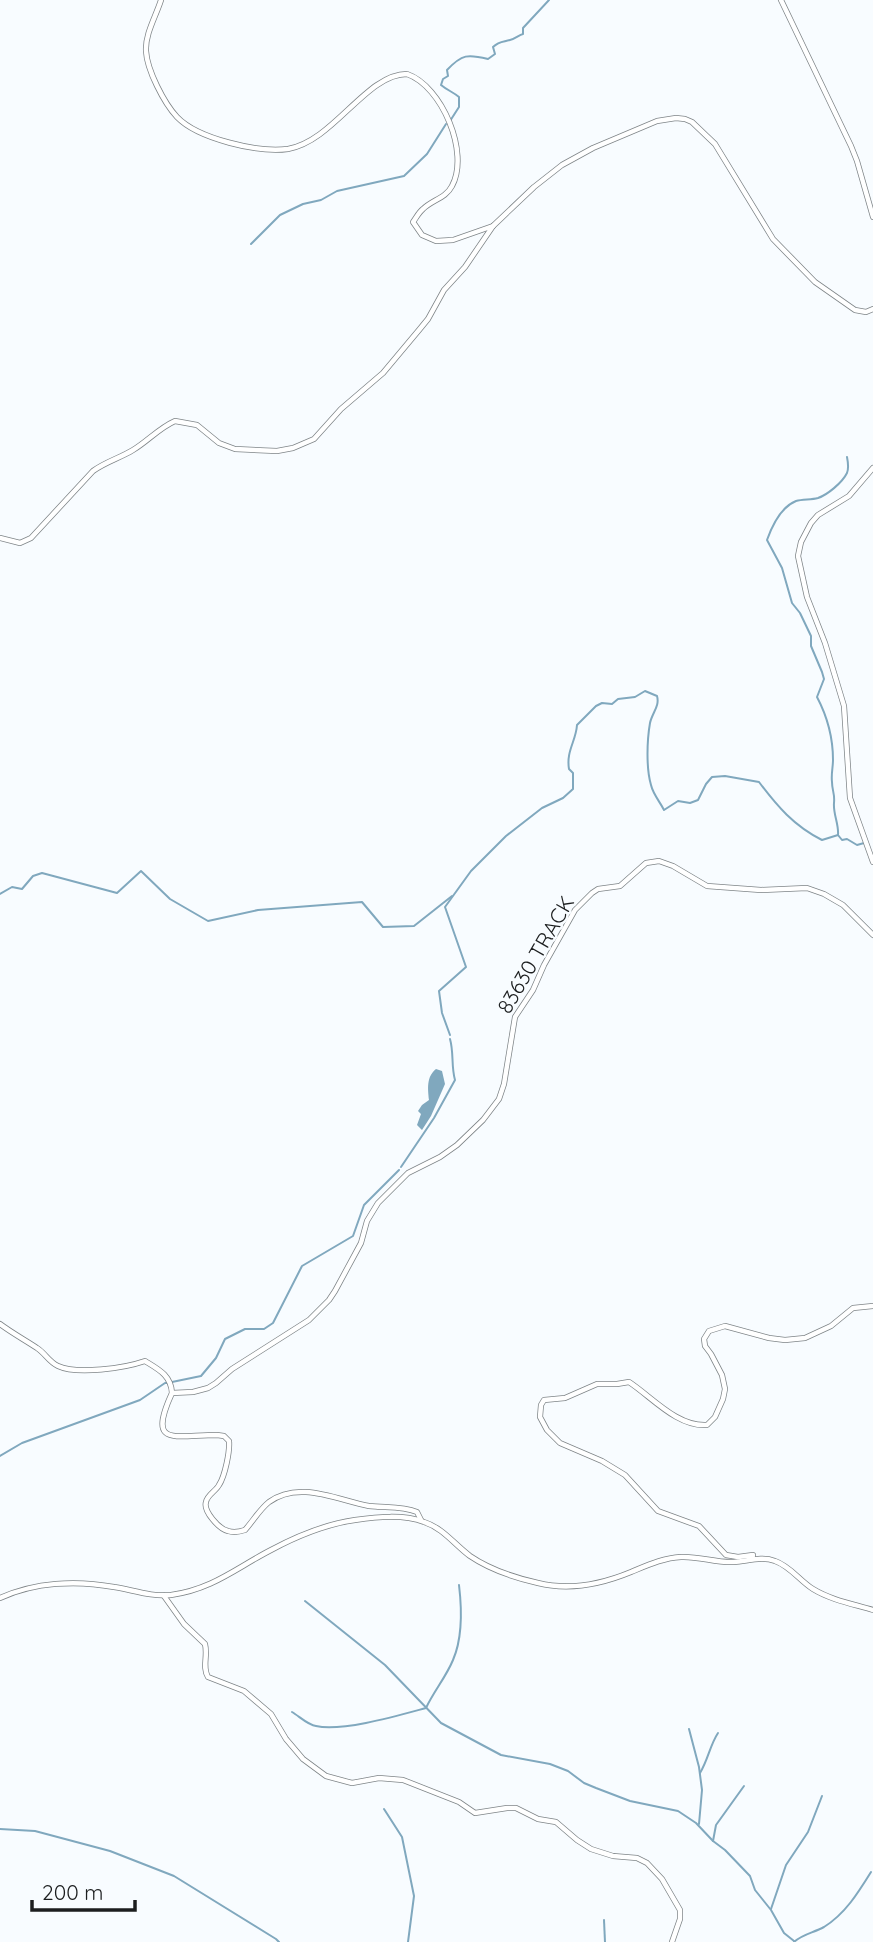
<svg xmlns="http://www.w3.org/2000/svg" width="873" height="1942" viewBox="0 0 873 1942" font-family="Quicksand,sans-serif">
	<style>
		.water { fill: #80a8be }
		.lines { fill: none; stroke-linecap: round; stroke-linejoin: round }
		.stream { stroke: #80a8be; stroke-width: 2 }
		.secondary-casing { stroke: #7f8588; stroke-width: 6 }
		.secondary { stroke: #fff; stroke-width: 4.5 }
		.labels { text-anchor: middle; stroke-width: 5; stroke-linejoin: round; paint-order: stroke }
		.street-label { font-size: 21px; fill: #1c1e1f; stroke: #f8fcff }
	</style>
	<rect width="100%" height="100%" fill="#f8fcff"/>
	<path class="water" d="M436,1069L442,1071L445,1084L431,1116L422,1130L417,1125L421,1114L418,1111L422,1105L429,1100C428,1089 426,1077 436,1069Z"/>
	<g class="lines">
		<g class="stream">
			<path d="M450,121L459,107V97C453,92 447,90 441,85L443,79L448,76L447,70C462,54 468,54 488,59L495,54L493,47C499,41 503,42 510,40C515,39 519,35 523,34V28L549,0"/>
			<polyline points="251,244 280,215 303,204 321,200 337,191 404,176 427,154 446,124"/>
			<path d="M847,457C848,462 849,468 847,473C842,483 827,495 818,498C811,500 803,499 796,501C781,507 772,526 767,540L782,568L792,603L800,613L811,636V646L822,672L824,679L817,697C827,716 833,738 833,760C833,767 831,774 832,782C832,791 835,793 834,803C833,814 839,824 838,835L842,840L847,839L857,845L864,843"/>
			<polyline points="0,894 12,887 22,889 33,876 42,873 117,893 141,871 170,899 208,921 258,910 362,902 383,927 414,926 452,896"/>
			<path d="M450,1035L442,1013L439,991L466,967L445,907L471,871L506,836L542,808L563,798L573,789V773L569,769C566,751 576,741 577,725L596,706L602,703L612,704L618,699L635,697L645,691L657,696C660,706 652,713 650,723C647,740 646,768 651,785C653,794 660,802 664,810L678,801L690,803L698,800L706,784L712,777L725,776L759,782C777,806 794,826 822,840L838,835"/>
			<path d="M401,1167L434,1118L455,1080C451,1066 454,1053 450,1039"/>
			<polyline points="172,1382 201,1376 216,1358 225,1339 245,1329 264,1329 273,1323 302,1266 353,1236 364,1205 399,1170"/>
			<polyline points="0,1456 22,1443 140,1400 165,1383 168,1383"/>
			<polyline points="305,1601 385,1665 441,1723 501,1755 550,1764 568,1771 584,1783 596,1788 630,1801 678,1811 696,1823 713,1841 725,1850 750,1876 755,1890 771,1910 784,1933 794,1941"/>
			<path d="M292,1712C299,1716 308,1725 316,1726C342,1732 400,1715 426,1708C434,1691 446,1677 453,1660C463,1637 462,1610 459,1585"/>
			<polyline points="689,1729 699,1767 702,1790 699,1824"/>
			<path d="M700,1773C708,1760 710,1745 718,1733"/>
			<polyline points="384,1809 402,1837 414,1896 408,1942"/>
			<polyline points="0,1829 35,1831 110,1851 174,1876 276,1939 279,1942"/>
			<polyline points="713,1841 716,1825 744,1786"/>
			<polyline points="771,1909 786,1865 808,1832 822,1796"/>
			<polyline points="604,1920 605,1942"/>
			<path d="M794,1942C803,1934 813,1933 824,1927C845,1914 858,1893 871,1872"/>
		</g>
		<g class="secondary-casing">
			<g id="secondary">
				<path d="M161,0C156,16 145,34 146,51C147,70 164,103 177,117C198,139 259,153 288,149C334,141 366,74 407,74C442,86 470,153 452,186C446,198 432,200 423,209C419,212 416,218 413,222L422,235L436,241L453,240L493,226L534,187L562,165L593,148L657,121L676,118L685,119L692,122L715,144L773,239L815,282L855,310L866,312L873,309"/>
				<polyline points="781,0 851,146 857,161 873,217"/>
				<polyline points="873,468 849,496 818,515 811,523 801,542 798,556 807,597 825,643 844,706 850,798 873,862"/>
				<path d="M0,538L20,543L31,538L93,471C105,462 120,458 133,450C148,441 159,428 175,421L197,425L219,443L235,449L277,451L293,448L314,439L341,409L383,373L419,330L428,319L444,290L465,267L493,226"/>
				<path d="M0,1324C12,1333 25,1340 37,1348C45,1353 49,1362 58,1366C77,1375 125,1368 145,1361C158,1369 171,1375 172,1393C147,1448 174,1435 217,1435L224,1436L229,1441C230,1451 225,1476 219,1485C216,1491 207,1495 206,1502C203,1511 219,1529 228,1531C234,1533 239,1532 245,1530C253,1521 260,1509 269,1502C299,1480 337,1500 369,1506C385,1508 402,1506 417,1512L421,1520"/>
				<polyline points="172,1393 193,1392 208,1388 216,1383 232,1369 309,1320 329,1300 335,1291 361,1243 367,1221 378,1203 408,1173 440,1157 457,1145 483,1120 499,1099 504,1084 515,1017 533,990 544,965 575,910 592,893 598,889 620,886 646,863 659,861 673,866 707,886 761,890 807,888 824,894 843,905 873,935"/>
				<path d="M752,1559L753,1555L738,1557L726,1555L699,1526L658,1511L625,1475L602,1461L560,1443L547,1430L540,1417L541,1405L544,1400L565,1398L597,1384H617L629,1382C652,1397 677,1427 707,1425L715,1417L723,1399L725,1389L722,1375L711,1354L705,1346L704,1339L709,1331L725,1326L769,1338L785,1340L805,1338L831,1326L853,1308L873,1306"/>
				<path d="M164,1596L184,1624L205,1644C208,1656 202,1667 208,1677L244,1691L271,1714L286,1739L303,1759L326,1776L352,1783L379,1778L403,1780L459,1802L475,1813L507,1808H516L538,1819L556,1822L577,1840L591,1849L613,1856L637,1858L647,1863L662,1879L680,1910V1919L672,1942"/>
				<path d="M0,1598C35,1582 76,1580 114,1587C133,1590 151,1597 171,1595C213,1589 236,1568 271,1550C297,1536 327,1524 355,1520C377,1517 403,1514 424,1522C443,1528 454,1544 470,1556C489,1569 516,1578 538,1583C570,1591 602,1584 631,1572C648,1565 663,1558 681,1557C699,1556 716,1563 734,1562C748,1561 762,1556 775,1561C790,1566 800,1581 813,1589C831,1600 853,1604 873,1610"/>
			</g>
		</g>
		<use href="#secondary" class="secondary"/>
	</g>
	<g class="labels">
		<g class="street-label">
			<text transform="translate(536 955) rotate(-60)" y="7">83630 TRACK</text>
		</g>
	</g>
	<path d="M32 1900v10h103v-10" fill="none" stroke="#1c1e1f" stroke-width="3.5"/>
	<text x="42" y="1900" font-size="21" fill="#1c1e1f" stroke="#f8fcff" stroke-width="5" paint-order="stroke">200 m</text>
</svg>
